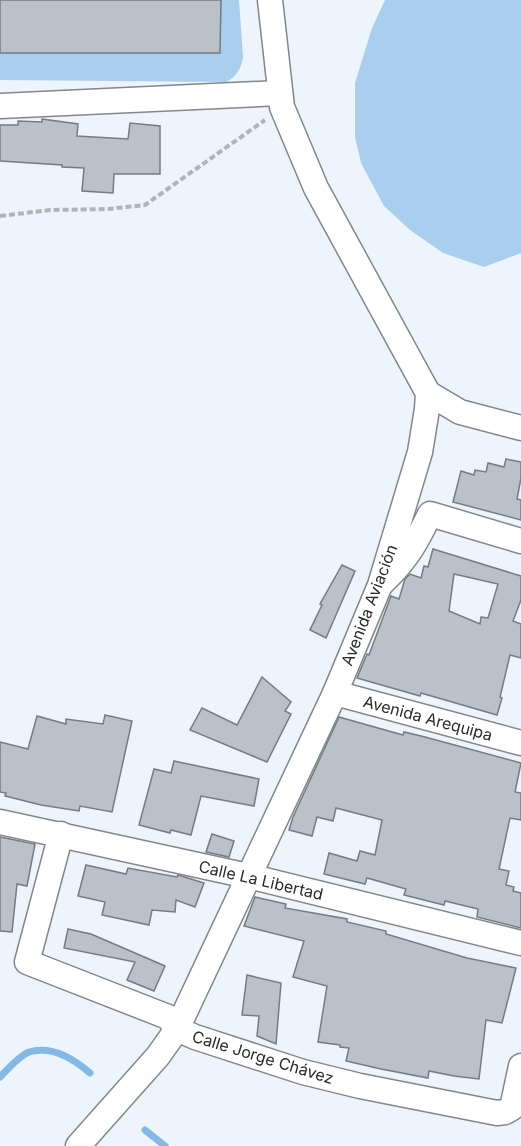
<svg xmlns="http://www.w3.org/2000/svg" width="521" height="1146" viewBox="0 0 521 1146" font-family="Inter,sans-serif">
	<style>
		.green { fill: #aaceee }
		.lines { fill: none; stroke-linecap: round; stroke-linejoin: round }
		.stream { stroke: #84b8e5; stroke-width: 7 }
		.building { fill: #bac1c8; stroke: #757c82; stroke-width: 1.5; fill-rule: evenodd }
		.minor-casing { stroke: #80878d; stroke-width: 27 }
		.path { stroke: #afb4ba; stroke-width: 4; stroke-dasharray: 6 3; stroke-linecap: butt }
		.minor { stroke: #fff; stroke-width: 24 }
		.labels { text-anchor: middle; stroke-width: 5; stroke-linejoin: round; paint-order: stroke }
		.street-label { font-size: 16px; fill: #282b2d; stroke: #fff }
	</style>
	<rect width="100%" height="100%" fill="#edf4fb"/>
	<g class="green">
		<path d="M0,0H239L243,57C241,69 237,76 226,82L0,80Z"/>
		<polygon points="385,0 521,0 521,253 484,267 443,253 410,230 384,206 361,163 355,137 355,83 372,28"/>
	</g>
	<g class="lines">
		<g class="stream">
			<path d="M0,1077C8,1069 19,1056 29,1052C52,1045 74,1059 90,1073"/>
			<polyline points="145,1130 165,1146"/>
		</g>
	</g>
	<g class="building">
		<polygon points="0,0 221,0 220,53 0,53"/>
		<polygon points="42,119 78,124 77,136 128,139 130,123 160,126 160,174 114,174 113,193 82,191 84,168 62,167 62,165 0,161 0,125 18,125 18,121 42,122"/>
		<polygon points="506,459 521,462 521,478 517,499 521,500 521,520 453,502 461,471 474,475 475,470 486,472 488,463 504,467"/>
		<path d="M433,549L521,576V600L513,621L521,624V658L510,655L500,697L502,698L497,715L421,693L420,696L357,678L367,654L369,655L391,596L399,599L405,579L410,574L421,578L424,566L428,567ZM454,574L498,584L488,618L481,617L480,624L449,611Z"/>
		<polygon points="342,565 355,571 326,638 310,630 322,605 320,604"/>
		<polygon points="262,677 291,702 285,711 291,714 267,762 190,730 202,708 237,725"/>
		<polygon points="105,715 132,721 112,812 80,806 79,811 41,805 5,796 6,793 0,792 0,742 28,749 37,716 66,724 66,719 103,724"/>
		<polygon points="339,717 403,735 404,732 425,737 521,763 515,792 521,793 521,820 510,818 499,869 509,871 506,885 514,887 513,891 521,893 521,928 477,917 478,909 445,901 444,905 404,895 406,889 367,878 365,884 324,874 329,853 357,861 360,851 375,855 382,820 336,808 333,821 317,817 312,836 289,830 293,817"/>
		<polygon points="174,761 259,779 254,806 201,796 191,835 171,830 170,833 139,825 154,769 171,773"/>
		<polygon points="212,834 234,841 229,857 206,852"/>
		<polygon points="0,837 35,844 27,886 17,884 12,932 0,931"/>
		<polygon points="86,865 126,874 128,868 177,877 178,875 204,883 195,907 176,900 175,912 152,910 149,925 102,915 105,902 78,896"/>
		<polygon points="255,897 286,904 285,908 347,919 347,922 386,931 386,934 467,958 516,968 502,1023 486,1020 479,1079 454,1076 429,1071 428,1078 381,1069 346,1061 349,1048 340,1047 340,1045 318,1042 327,986 293,977 304,941 244,926"/>
		<polygon points="68,929 91,934 165,966 154,991 127,980 135,962 64,948"/>
		<polygon points="247,975 281,983 276,1044 257,1036 259,1016 242,1015"/>
	</g>
	<g class="lines">
		<g class="minor-casing">
			<g id="minor">
				<polyline points="0,106 280,93"/>
				<polyline points="428,393 460,412 521,428"/>
				<path d="M383,582C407,559 416,543 430,514L521,541"/>
				<polyline points="335,693 521,743"/>
				<polyline points="0,822 248,876 521,943"/>
				<polyline points="61,834 27,962 168,1017 177,1029 195,1037 303,1072 360,1086 497,1113 505,1112 512,1108 521,1066"/>
				<polyline points="78,1146 158,1056 177,1029 335,693 380,585 420,452 427,409 428,393 316,188 282,107 270,0"/>
			</g>
		</g>
		<polyline class="path" points="0,216 50,210 108,209 145,205 265,120"/>
		<use href="#minor" class="minor"/>
	</g>
	<g class="labels">
		<g class="street-label">
			<text transform="translate(369 605) rotate(-69)" y="6">Avenida Aviación</text>
			<text transform="translate(428 718) rotate(15)" y="6">Avenida Arequipa</text>
			<text transform="translate(261 880) rotate(13)" y="6">Calle La Libertad</text>
			<text transform="translate(263 1057) rotate(17)" y="6">Calle Jorge Chávez</text>
		</g>
	</g>
</svg>
